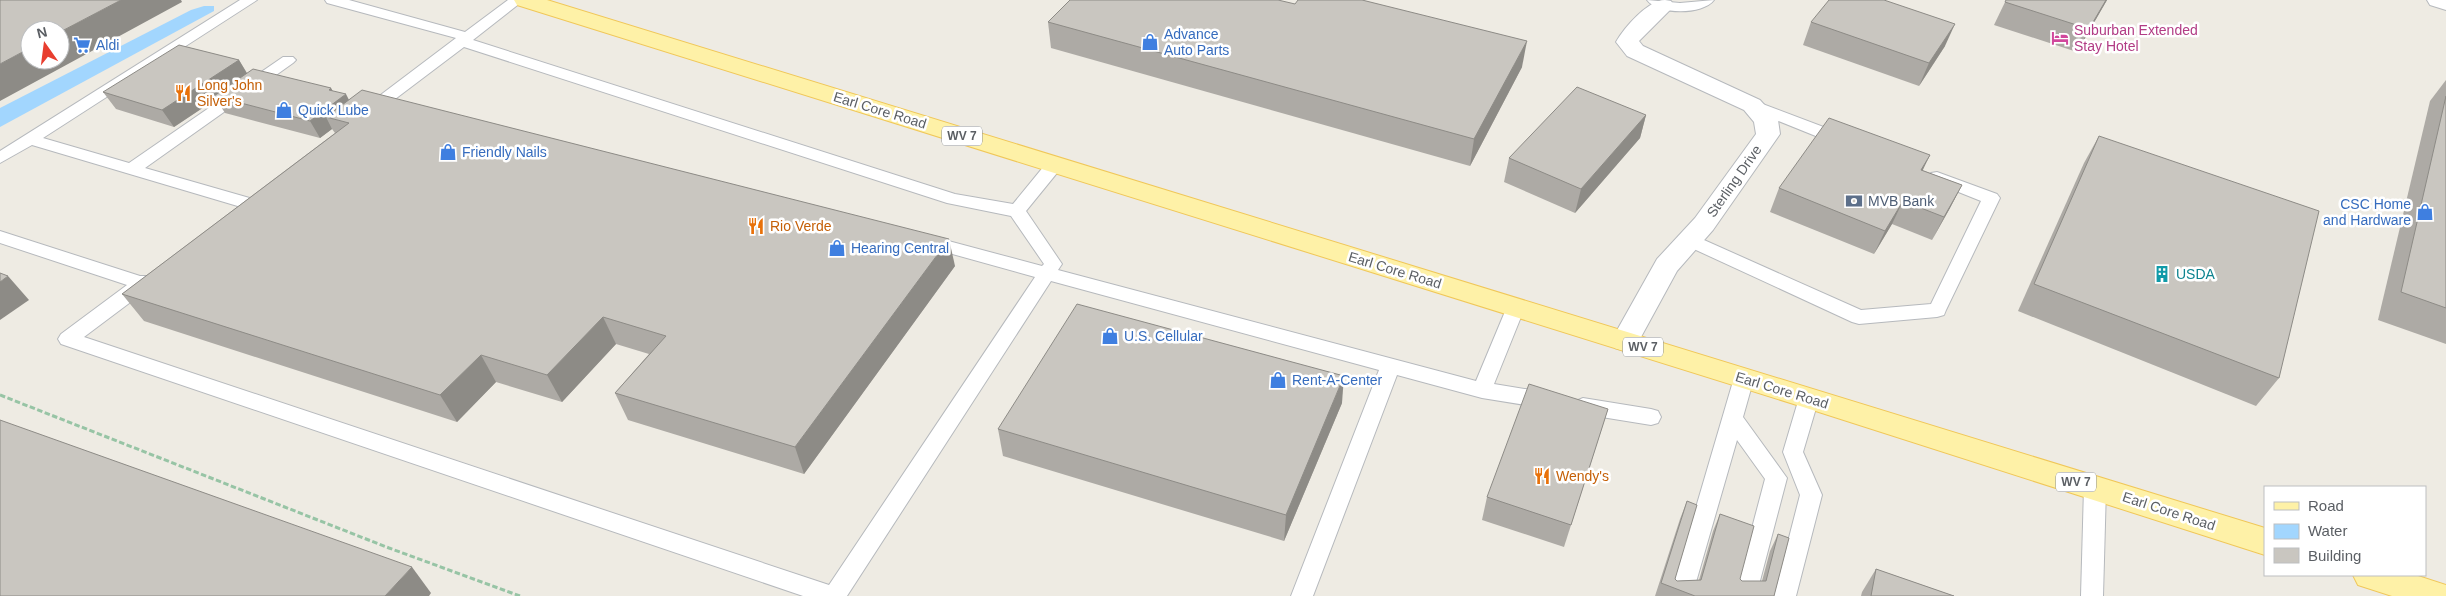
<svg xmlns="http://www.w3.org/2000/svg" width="2446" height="596" viewBox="0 0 2446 596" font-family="Helvetica,sans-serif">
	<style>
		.water { fill: #a2d6fe }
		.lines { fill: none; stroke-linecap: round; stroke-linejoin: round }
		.service-casing { stroke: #b6b9bd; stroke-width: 2 }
		.minor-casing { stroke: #b6b9bd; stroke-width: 2 }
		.tertiary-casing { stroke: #b6b9bd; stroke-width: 2 }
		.primary-casing { stroke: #f0c759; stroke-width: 2 }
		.path { stroke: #97c4a5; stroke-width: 3; stroke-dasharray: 5.5 2.5; stroke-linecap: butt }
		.service { fill: #fff; fill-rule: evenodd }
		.minor { fill: #fff; fill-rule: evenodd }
		.tertiary { fill: #fff; fill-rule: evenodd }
		.primary { fill: #fef1a7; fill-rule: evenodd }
		.wall { fill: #adaaa5 }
		.shaded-wall { fill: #8d8b86 }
		.building { fill: #c9c6c0; stroke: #8d8b86 }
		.labels { text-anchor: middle; stroke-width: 5; stroke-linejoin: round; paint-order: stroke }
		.shield { fill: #fff; stroke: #8c8f92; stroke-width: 1 }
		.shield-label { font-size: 12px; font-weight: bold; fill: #5b5f64 }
		.hotel-label { font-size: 14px; fill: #b23c85; stroke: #fff; text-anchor: start }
		.shop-label { font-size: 14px; fill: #366cbe; stroke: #fff; text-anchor: start }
		.food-label { font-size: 14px; fill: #c56008; stroke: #fff; text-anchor: start }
		.street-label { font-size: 14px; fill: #5b5f64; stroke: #fff }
		.service-label { font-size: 14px; fill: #4e5e75; stroke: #fff; text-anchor: start }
		.culture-label { font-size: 14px; fill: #0d838f; stroke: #fff; text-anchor: start }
	</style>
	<rect width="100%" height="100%" fill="#eeebe3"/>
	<polygon class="water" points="204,6 214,6 214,11 0,127 0,108 191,10"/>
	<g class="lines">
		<g class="service-casing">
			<g id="service">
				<polygon points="240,0 257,0 43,138 129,163 283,57 293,57 296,60 293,63 145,168 253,199 256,203 253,207 241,207 32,145 0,163 0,151"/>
				<polygon points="325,0 349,0 465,32 508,0 524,0 473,40 955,194 1013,204 1049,160 1061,160 1063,164 1061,168 1026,211 1062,264 1058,270 1476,381 1509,302 1516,300 1523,302 1525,307 1494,384 1550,393 1557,396 1560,401 1557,406 1550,409 1482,398 1397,375 1313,596 1291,596 1379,370 1051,281 847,596 803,596 61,344 58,339 61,334 127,285 0,243 0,231 140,276 152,276 154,281 152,286 84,337 829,585 1035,277 920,245 917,241 920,237 926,235 1042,266 1044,264 1011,216 947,203 464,47 374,115 362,115 360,112 362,109 456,38 327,3"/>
				<path d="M1647,0L1680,3L1714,0C1703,15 1658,15 1647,0Z"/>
				<polygon points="1752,100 1850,137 1852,141 1850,145 1838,145 1746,108 1744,105 1746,102"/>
				<polygon points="1937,172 1997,194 2000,198 1946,310 1944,315 1937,317 1859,324 1852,322 1683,244 1680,240 1683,236 1689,234 1695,236 1861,310 1931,304 1981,201 1931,181 1928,177 1931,173"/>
				<polygon points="1744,371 1751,373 1754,378 1743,417 1787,478 1756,596 1734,596 1765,479 1737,440 1692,596 1670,596 1734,378 1737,373"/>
				<polygon points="1809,390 1816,393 1819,398 1803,452 1822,495 1796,596 1774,596 1800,495 1783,452 1799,398 1802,393"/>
				<polygon points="1583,398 1651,409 1658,411 1661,417 1658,423 1651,425 1583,414 1576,411 1573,406 1576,401"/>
				<polygon points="2095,479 2103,482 2106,488 2103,596 2081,596 2084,488 2087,482"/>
			</g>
		</g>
		<g class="minor-casing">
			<path id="minor" d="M1665,0L1671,1L1674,6L1639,41L1643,46L1760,100L1778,120L1780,134L1713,230L1677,271L1635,348L1625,351L1615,348L1611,341L1657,259L1695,218L1756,134L1754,122L1744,110L1627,56L1616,42C1624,28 1648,0 1665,0Z"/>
		</g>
		<g class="tertiary-casing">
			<polygon id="tertiary" points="2427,0 2446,0 2446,10 2430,5"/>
		</g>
		<g class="primary-casing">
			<g id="primary">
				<polygon points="514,0 547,0 2265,528 2265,555 1800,406 517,5"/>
				<polygon points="2353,575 2415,575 2446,585 2446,596 2392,596 2358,585"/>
			</g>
		</g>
		<polyline class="path" points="0,395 389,548 520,596"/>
		<use href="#service" class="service"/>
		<use href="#minor" class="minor"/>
		<use href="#tertiary" class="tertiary"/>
		<use href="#primary" class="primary"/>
	</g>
	<g class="wall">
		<polygon points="2006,0 2107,0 2077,52 1994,25"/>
		<polygon points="1048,22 1522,67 1470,166 1051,48"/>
		<polygon points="1811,22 1945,46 1919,86 1803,45"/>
		<polygon points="239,60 247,73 331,88 332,91 349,100 955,266 804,474 628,420 615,393 649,354 616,344 562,402 496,382 457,422 144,321 122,294 335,133 332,129 320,138 225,113 216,99 174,127 116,109 103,92"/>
		<polygon points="2446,80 2446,344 2378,320 2430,101"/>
		<polygon points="1646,115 1640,138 1575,213 1504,182 1509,158"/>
		<polygon points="2099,136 2279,378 2256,406 2018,311 2084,163"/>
		<polygon points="1930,155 1922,170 1962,185 1950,208 1932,240 1892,224 1874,254 1770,212 1779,188"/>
		<polygon points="1342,403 1284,541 1003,456 998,429"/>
		<polygon points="1608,409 1564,547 1482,520 1487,497"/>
		<polygon points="1687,501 1675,579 1677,581 1699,580 1713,531 1720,514 1740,579 1742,581 1762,581 1770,551 1778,534 1774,596 1655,596 1680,519"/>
		<polygon points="1876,569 1954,596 1861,596 1862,592"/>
	</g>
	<g class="shaded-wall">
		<polygon points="121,0 181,0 182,2 0,101 0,64 30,48 30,60 60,60 60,32"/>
		<polygon points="2106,0 2107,0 2077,52 2089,29"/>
		<polygon points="1955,24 1945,46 1919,86 1929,63"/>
		<polygon points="1527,41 1522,67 1470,166 1474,139"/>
		<polygon points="239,60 249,77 214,96 216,99 174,127 162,110"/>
		<polygon points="331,88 338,100 346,94 355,112 326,117 332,129 320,138 310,121 329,90"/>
		<polygon points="1646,115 1640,138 1575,213 1581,189"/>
		<polygon points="1930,155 1919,178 1921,170"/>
		<polygon points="1962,185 1950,208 1932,240 1944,217"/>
		<polygon points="1903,201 1892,224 1874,254 1885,231"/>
		<polygon points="949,239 955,266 804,474 795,447"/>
		<polygon points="8,276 29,300 0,320 0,282"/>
		<polygon points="603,317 616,344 562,402 547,375"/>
		<polygon points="481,355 496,382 457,422 440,395"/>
		<polygon points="1344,376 1342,403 1284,541 1286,515"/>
		<polygon points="412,567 431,593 429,596 385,596"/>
	</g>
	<g class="building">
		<polygon points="0,0 121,0 60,32 60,30 30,30 30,48 0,64"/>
		<polygon points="1070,0 1278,0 1295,4 1298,0 1362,0 1527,41 1474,139 1048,22"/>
		<polygon points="1829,0 1884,0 1955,24 1929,63 1811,22"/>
		<polygon points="2006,0 2106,0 2089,29 2005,2"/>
		<polygon points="179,45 239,60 162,110 103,92"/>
		<polygon points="253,69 331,88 329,90 346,94 310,121 214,96"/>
		<polygon points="1577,87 1646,115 1581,189 1509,158"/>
		<polygon points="362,90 949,239 795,447 615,393 666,336 603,317 547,375 481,355 440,395 122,294 349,123 326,117"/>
		<polygon points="2446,96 2446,308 2401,292"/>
		<polygon points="1829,118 1930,155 1921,170 1962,185 1944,217 1903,201 1885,231 1779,188"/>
		<polygon points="2099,136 2319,211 2279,378 2034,284"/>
		<polygon points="0,273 8,276 0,282"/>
		<polygon points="1077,304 1344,376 1286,515 998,429"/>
		<polygon points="1529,384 1608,409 1571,525 1487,497"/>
		<polygon points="0,420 412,567 385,596 0,596"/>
		<polygon points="1687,501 1697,505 1675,579 1677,581 1701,580 1720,514 1754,526 1740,579 1742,581 1766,581 1778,534 1789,538 1774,596 1695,596 1661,583"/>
		<polygon points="1876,569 1954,596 1871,596"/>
	</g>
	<defs>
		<g id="hotel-bare" transform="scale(1.35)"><path d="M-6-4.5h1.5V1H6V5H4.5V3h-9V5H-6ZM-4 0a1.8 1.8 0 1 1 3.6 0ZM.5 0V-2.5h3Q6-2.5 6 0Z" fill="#d1479c" stroke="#fff" stroke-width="2.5" paint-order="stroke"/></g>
		<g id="shop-bare" transform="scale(1.35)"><path d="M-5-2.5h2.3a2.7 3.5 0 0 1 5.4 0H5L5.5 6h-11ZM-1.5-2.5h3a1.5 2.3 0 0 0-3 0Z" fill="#3f7fe0" stroke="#fff" stroke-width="2.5" paint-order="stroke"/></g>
		<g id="supermarket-bare" transform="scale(1.35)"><path d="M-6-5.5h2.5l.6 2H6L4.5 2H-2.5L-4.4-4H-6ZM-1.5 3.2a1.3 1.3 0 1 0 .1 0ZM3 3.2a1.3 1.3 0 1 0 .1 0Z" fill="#3f7fe0" stroke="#fff" stroke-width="2.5" paint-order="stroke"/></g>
		<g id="restaurant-bare" transform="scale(1.35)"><path d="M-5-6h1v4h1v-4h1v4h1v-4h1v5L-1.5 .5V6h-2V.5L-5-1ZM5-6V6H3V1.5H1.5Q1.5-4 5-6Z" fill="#e8710a" stroke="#fff" stroke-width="2.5" paint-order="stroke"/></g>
		<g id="bank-bare" transform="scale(1.35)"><path d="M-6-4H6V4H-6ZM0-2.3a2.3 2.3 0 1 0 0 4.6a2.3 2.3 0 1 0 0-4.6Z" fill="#5c6f8a" stroke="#fff" stroke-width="2.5" paint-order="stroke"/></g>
		<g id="building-bare" transform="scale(1.35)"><path d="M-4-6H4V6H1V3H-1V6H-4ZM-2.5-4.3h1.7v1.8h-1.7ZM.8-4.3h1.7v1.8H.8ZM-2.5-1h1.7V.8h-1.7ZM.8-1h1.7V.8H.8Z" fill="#0f9aa8" stroke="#fff" stroke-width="2.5" paint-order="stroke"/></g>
	</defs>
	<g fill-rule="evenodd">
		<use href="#hotel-bare" x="2060" y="38"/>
		<use href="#shop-bare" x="1150" y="42"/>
		<use href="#supermarket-bare" x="82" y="45"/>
		<use href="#restaurant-bare" x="183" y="93"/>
		<use href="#shop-bare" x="284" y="110"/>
		<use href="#shop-bare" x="448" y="152"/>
		<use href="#bank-bare" x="1854" y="201"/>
		<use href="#shop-bare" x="2425" y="212"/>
		<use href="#restaurant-bare" x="756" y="226"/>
		<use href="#shop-bare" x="837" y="248"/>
		<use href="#building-bare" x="2162" y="274"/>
		<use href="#shop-bare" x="1110" y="336"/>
		<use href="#shop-bare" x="1278" y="380"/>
		<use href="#restaurant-bare" x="1542" y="476"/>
	</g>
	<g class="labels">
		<g class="shield">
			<rect x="942" y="126.5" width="40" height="19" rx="4"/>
			<rect x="1623" y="337.5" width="40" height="19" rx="4"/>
			<rect x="2056" y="472.5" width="40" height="19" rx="4"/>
		</g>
		<g class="shield-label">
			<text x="962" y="140">WV 7</text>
			<text x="1643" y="351">WV 7</text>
			<text x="2076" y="486">WV 7</text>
		</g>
		<g class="hotel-label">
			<text x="2074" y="35">Suburban Extended<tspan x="2074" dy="16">Stay Hotel</tspan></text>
		</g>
		<g class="shop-label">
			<text x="1164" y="39">Advance<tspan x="1164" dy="16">Auto Parts</tspan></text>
			<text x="96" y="50">Aldi</text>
			<text x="298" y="115">Quick Lube</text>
			<text x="462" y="157">Friendly Nails</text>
			<text x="2411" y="209" text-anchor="end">CSC Home<tspan x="2411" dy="16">and Hardware</tspan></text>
			<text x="851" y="253">Hearing Central</text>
			<text x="1124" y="341">U.S. Cellular</text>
			<text x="1292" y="385">Rent-A-Center</text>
		</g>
		<g class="food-label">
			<text x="197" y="90">Long John<tspan x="197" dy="16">Silver's</tspan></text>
			<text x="770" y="231">Rio Verde</text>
			<text x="1556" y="481">Wendy's</text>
		</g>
		<g class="street-label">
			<text transform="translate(880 110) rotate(17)" y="5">Earl Core Road</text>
			<text transform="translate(1734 181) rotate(-55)" y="5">Sterling Drive</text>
			<text transform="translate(1395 270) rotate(17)" y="5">Earl Core Road</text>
			<text transform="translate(1782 390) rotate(17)" y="5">Earl Core Road</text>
			<text transform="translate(2169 511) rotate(18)" y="5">Earl Core Road</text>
		</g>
		<g class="service-label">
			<text x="1868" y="206">MVB Bank</text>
		</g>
		<g class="culture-label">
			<text x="2176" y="279">USDA</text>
		</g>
	</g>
	<rect x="2264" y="486" width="162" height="90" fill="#ffffff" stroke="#bdbfc1"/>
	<rect x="2274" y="502" width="25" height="8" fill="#fef1a7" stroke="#bdbfc1"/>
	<text x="2308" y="511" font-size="15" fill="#5b5f64">Road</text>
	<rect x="2274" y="524" width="25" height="15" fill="#a2d6fe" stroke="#bdbfc1"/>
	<text x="2308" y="536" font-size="15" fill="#5b5f64">Water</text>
	<rect x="2274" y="548" width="25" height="15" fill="#c9c6c0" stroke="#bdbfc1"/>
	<text x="2308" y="561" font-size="15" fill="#5b5f64">Building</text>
	<g transform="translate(45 45) rotate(346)"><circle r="24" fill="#ffffff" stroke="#bdbfc1"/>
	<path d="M0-4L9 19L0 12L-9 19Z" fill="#e83e2f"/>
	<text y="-8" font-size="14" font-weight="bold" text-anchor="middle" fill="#5b5f64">N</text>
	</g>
</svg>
